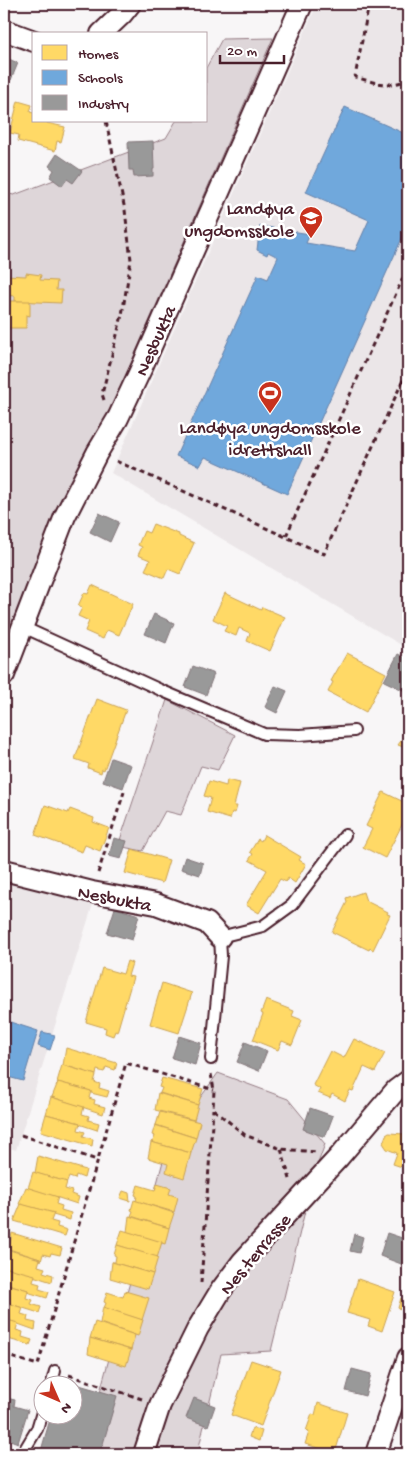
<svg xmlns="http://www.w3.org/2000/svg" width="412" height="1458" viewBox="0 0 412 1458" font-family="'Gochi Hand',sans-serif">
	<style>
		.built { fill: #ebe6e8 }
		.green { fill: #ded6d9; stroke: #947a82 }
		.homes { fill: #ffd966; stroke: #c9a154 }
		.schools { fill: #6fa8dc; stroke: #647fa7 }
		.industry { fill: #999; stroke: #817478 }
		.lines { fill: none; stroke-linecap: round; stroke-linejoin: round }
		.lane-casing { stroke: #4a1f2b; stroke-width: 14 }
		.street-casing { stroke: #4a1f2b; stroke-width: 24 }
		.path { stroke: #4a1f2b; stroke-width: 3; stroke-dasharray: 5 4; stroke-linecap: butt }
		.lane { stroke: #fff; stroke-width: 10 }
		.street { stroke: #fff; stroke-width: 20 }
		.labels { text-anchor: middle; stroke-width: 5; stroke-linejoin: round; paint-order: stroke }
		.poi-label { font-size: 19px; fill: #4a1f2b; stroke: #fff; text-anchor: end }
		.street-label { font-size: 19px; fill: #4a1f2b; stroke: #fff }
	</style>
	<rect width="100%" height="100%" fill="#f8f6f7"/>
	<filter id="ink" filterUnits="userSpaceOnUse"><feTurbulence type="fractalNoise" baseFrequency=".02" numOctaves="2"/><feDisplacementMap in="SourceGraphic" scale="10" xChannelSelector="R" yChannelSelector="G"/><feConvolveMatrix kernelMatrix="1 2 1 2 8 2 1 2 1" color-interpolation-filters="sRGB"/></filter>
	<g filter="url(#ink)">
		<g class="built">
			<polygon points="317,4 408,4 408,649 111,473"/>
			<polygon points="4,878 93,904 16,1150 4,1146"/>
		</g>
		<g class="green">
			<polygon points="273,38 20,617 4,662 4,193 14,195 166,138 176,121 206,121 206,68 222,39"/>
			<polygon points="167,700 235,735 218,770 201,766 181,815 165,811 143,851 118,846"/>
			<polygon points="218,1073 288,1099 325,1144 314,1174 271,1351 221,1354 199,1447 205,1454 83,1454 168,1143"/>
		</g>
		<g class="homes">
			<polygon points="18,101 32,105 30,112 34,113 34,121 47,121 47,123 65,127 61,142 57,141 55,151 18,141 19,135 10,133"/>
			<polygon points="26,273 41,275 40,280 57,281 56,290 62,290 61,303 15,301 15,296 4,295 4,275 26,276"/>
			<polygon points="4,301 30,301 30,316 26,315 26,328 4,328"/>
			<polygon points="153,524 179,534 179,536 194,543 180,574 168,569 164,578 145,570 150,560 138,555 142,547 138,545 144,531 149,533"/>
			<polygon points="92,585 133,604 119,635 107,630 103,639 85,631 89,621 78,616 82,608 78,606 84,593 88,594"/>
			<polygon points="225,593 261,610 262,607 285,617 270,651 247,641 250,633 239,628 236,636 224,631 227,626 213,619"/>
			<polygon points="347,653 386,673 366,712 328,692 333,682 331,681"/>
			<polygon points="97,699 126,710 104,770 102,769 101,773 88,768 89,764 75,759"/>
			<polygon points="408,731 408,749 398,745"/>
			<polygon points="227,780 240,783 234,806 237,806 235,813 232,812 230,819 207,812 211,798 204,796 209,781 226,786"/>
			<polygon points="383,792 408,804 408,813 385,858 363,847 372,829 366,826"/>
			<polygon points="45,805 68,813 70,809 94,818 93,822 109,828 100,851 85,845 82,852 35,835"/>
			<polygon points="264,835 301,857 299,860 306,864 295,883 288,878 286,882 280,879 259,913 246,905 267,870 249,860 253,854 250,852 258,839 261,841"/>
			<polygon points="132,849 169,860 162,883 125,873"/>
			<polygon points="363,892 366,901 388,912 387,914 390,915 373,950 370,948 369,950 332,932 347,902 346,898"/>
			<polygon points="127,961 132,963 128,976 133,977 117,1032 115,1031 113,1036 105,1033 106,1028 86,1022 102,968 123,974"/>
			<polygon points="162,983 192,993 179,1033 150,1024"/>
			<polygon points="266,1000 294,1011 292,1016 302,1020 292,1045 282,1041 278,1050 253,1040 263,1014 261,1013"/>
			<polygon points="354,1039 385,1053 375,1072 364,1067 353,1091 350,1090 345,1101 332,1094 330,1098 318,1093 320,1089 313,1085 330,1051 344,1058"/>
			<polygon points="66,1048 117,1063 115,1070 106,1067 104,1072 97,1070 96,1075 63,1065"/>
			<polygon points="62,1065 96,1075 94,1082 100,1084 99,1088 109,1091 107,1097 91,1093 91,1091 57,1082"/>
			<polygon points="162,1078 203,1089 198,1105 160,1093 162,1088 159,1087"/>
			<polygon points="58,1082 91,1091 89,1098 95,1100 94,1104 105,1107 103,1114 52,1097"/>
			<polygon points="158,1093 198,1105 194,1120 155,1110"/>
			<polygon points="51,1097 84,1107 82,1114 89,1116 88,1120 99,1123 97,1130 79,1124 80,1123 46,1114"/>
			<polygon points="160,1112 200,1122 196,1138 156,1125"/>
			<polygon points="46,1114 80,1123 78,1130 85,1132 83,1136 93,1139 92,1146 41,1131"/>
			<polygon points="155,1125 196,1138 191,1153 151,1142 153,1141 155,1136 152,1135"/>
			<polygon points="408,1127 408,1169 393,1164 397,1153 387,1149 383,1143 386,1135 389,1133 405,1134"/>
			<polygon points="151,1142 191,1153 184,1178 166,1172 168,1164 148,1158"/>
			<polygon points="38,1156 86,1170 84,1178 76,1175 75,1179 69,1177 67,1182 35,1173"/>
			<polygon points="33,1172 67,1182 65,1189 72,1191 71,1194 79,1197 77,1204 28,1188"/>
			<polygon points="157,1184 171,1188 169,1194 178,1197 174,1212 136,1201 137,1196 135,1195 138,1185 155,1190"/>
			<polygon points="26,1187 58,1197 56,1204 62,1206 61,1210 71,1213 70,1220 53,1215 54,1213 19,1204"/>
			<polygon points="123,1191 129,1193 130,1201 120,1198"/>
			<polygon points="134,1200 174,1213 169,1228 131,1216 133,1211 131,1210"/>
			<polygon points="21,1204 54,1213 51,1221 58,1223 57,1227 67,1230 65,1236 14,1221"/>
			<polygon points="129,1216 169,1228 165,1244 127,1232"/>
			<polygon points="122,1230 162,1242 157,1258 117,1245"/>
			<polygon points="12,1233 62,1248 60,1255 51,1253 50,1256 43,1254 41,1261 40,1259 9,1249"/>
			<polygon points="117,1245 158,1257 153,1274 112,1262 115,1262 116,1256 114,1255"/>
			<polygon points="6,1249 40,1259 38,1266 45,1268 43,1272 53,1275 52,1282 4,1267 4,1257"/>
			<polygon points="112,1262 153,1274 148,1289 110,1278"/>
			<polygon points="4,1267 35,1275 33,1282 40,1284 39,1289 49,1292 47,1298 27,1292 28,1290 4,1283"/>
			<polygon points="358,1279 395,1292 382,1331 368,1326 370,1320 347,1313"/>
			<polygon points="4,1283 28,1290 26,1298 33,1300 31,1304 41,1307 39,1313 4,1302"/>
			<polygon points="125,1291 149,1298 142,1320 104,1308 106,1303 104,1302 107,1292 123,1297"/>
			<polygon points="401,1298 408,1300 408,1312 398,1308"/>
			<polygon points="4,1302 23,1308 21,1314 28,1316 27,1321 36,1323 35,1330 4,1319"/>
			<polygon points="103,1307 143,1320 138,1336 100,1323"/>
			<polygon points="4,1319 18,1323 16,1330 23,1332 22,1337 32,1340 30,1345 4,1338"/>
			<polygon points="95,1322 135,1335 131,1350 90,1338"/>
			<polygon points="90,1338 131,1350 126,1366 88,1354"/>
			<polygon points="251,1360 281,1370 261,1426 231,1415"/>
			<polygon points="318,1403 347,1413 335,1453 305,1444 309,1432 306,1431 312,1414 315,1415"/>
			<polygon points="252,1428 262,1431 259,1441 249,1437"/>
		</g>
		<g class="schools">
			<polygon points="345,107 408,135 408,225 287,494 205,457 200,466 176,456 258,275 268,279 278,257 268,252 267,255 257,250 260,226 310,234 306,243 355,251 369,220 306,192"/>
			<polygon points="4,1020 38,1031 23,1081 4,1076"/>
			<polygon points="42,1032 55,1035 50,1050 38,1046"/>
		</g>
		<g class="industry">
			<polygon points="4,57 18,63 11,80 4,77"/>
			<polygon points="153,141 154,169 153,169 153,176 134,177 133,170 129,170 128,142"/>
			<polygon points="57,154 82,171 73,183 67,179 62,186 50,177 54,170 49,166"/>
			<polygon points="99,513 119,522 110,542 90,532"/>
			<polygon points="154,614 174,623 166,643 145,634"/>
			<polygon points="398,654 408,659 408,686 405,691 384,681"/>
			<polygon points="193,666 214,674 206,695 185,687"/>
			<polygon points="275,686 287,691 277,713 265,707"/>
			<polygon points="111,758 131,765 123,788 103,781"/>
			<polygon points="114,838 127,841 121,859 109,856"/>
			<polygon points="185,857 203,863 200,875 181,869"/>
			<polygon points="115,908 139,915 132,940 107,933"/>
			<polygon points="179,1036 201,1043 195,1065 172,1058"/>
			<polygon points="245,1042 267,1051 259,1071 237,1062"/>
			<polygon points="310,1108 333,1116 325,1137 303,1129"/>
			<polygon points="387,1233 408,1240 408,1251 404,1265 380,1256"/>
			<polygon points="354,1234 363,1237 359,1253 350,1251"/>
			<polygon points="352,1369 371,1374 365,1396 346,1391"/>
			<polygon points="62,1380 117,1396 100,1454 40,1454 51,1416 72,1416 72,1386 60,1386"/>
			<polygon points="6,1398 15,1400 14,1406 28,1410 18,1443 5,1438 9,1426 4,1425 4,1402"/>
			<polygon points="194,1398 215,1406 208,1426 186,1418"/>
		</g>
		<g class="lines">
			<g class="lane-casing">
				<g id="lane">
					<polyline points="23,627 165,692 264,734 300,735 354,731"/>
					<polyline points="211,1059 221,956 220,937 263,926 292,905 345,835"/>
					<polyline points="51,1386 55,1371"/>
					<polyline points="22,1454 37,1429 42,1412"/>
				</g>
			</g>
			<g class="street-casing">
				<g id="street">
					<polyline points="4,30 34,41"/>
					<polyline points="101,34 122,14 130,4"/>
					<polyline points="4,675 65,516 97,453 118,418 142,367 302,4"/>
					<polyline points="4,870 92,892 156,904 207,923 220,937"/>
					<polyline points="144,1454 160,1405 198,1328 221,1290 242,1262 339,1157 396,1090 408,1081"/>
					<polyline points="376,1454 408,1358"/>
				</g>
			</g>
			<g class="path">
				<path d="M369,4L355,77C373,82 391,89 408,79"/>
				<polyline points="104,400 102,394 122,315 131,260 125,210 106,121"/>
				<polyline points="116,461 324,554 408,369"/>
				<polyline points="286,536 408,267"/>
				<polyline points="98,873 124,792"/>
				<polyline points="211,1074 214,1090 213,1109 245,1135 281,1149 317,1152"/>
				<polyline points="21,1135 97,1160"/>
				<polyline points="281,1149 290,1179"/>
				<polyline points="201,1283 213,1109"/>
				<polyline points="4,1355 38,1365 126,1063 214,1090"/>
				<polyline points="69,1375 142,1399"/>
			</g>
			<use href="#lane" class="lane"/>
			<use href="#street" class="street"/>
		</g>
	</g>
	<defs>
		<g id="school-pin" transform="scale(1.25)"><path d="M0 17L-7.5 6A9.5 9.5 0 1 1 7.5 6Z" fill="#c8321e" stroke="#fff"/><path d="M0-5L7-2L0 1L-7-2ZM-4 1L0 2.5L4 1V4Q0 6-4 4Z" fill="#fff"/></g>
		<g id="stadium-pin" transform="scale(1.25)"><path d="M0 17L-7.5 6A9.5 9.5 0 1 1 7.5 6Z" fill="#c8321e" stroke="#fff"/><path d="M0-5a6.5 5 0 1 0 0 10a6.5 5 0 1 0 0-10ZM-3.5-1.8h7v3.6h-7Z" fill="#fff"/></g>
	</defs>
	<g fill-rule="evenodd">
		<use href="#school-pin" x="311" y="218"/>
		<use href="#stadium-pin" x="270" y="393"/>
	</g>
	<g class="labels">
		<g class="poi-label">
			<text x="294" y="214">Landøya<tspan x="294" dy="22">ungdomsskole</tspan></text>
			<text x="270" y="433" text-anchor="middle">Landøya ungdomsskole<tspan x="270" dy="22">idrettshall</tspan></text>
		</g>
		<g class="street-label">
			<text transform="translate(154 340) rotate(-66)" y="7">Nesbukta</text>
			<text transform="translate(115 897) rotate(11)" y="7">Nesbukta</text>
			<text transform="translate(254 1253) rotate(-50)" y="7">Nes terrasse</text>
		</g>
	</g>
	<rect width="412" height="1458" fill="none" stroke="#fff" stroke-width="20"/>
	<rect x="10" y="10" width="392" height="1438" fill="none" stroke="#4a1f2b" stroke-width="2" filter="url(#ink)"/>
	<rect x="32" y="32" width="175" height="90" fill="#ffffff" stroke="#b7a5aa"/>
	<rect x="42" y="45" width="25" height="15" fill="#ffd966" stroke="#b7a5aa"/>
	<text x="78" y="58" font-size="15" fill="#4a1f2b">Homes</text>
	<rect x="42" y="70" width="25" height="15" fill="#6fa8dc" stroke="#b7a5aa"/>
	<text x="78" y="82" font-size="15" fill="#4a1f2b">Schools</text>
	<rect x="42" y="95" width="25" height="15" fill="#999999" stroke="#b7a5aa"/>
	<text x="78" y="108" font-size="15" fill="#4a1f2b">Industry</text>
	<g transform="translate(58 1400) rotate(135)"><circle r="24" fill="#ffffff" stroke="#b7a5aa"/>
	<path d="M0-4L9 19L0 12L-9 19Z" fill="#c8321e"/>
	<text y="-8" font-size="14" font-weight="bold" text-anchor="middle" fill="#4a1f2b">N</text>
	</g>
	<path d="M220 55v8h64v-8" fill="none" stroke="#4a1f2b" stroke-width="2.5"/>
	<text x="227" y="55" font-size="15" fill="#4a1f2b" stroke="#ffffff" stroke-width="4" paint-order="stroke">20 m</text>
</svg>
